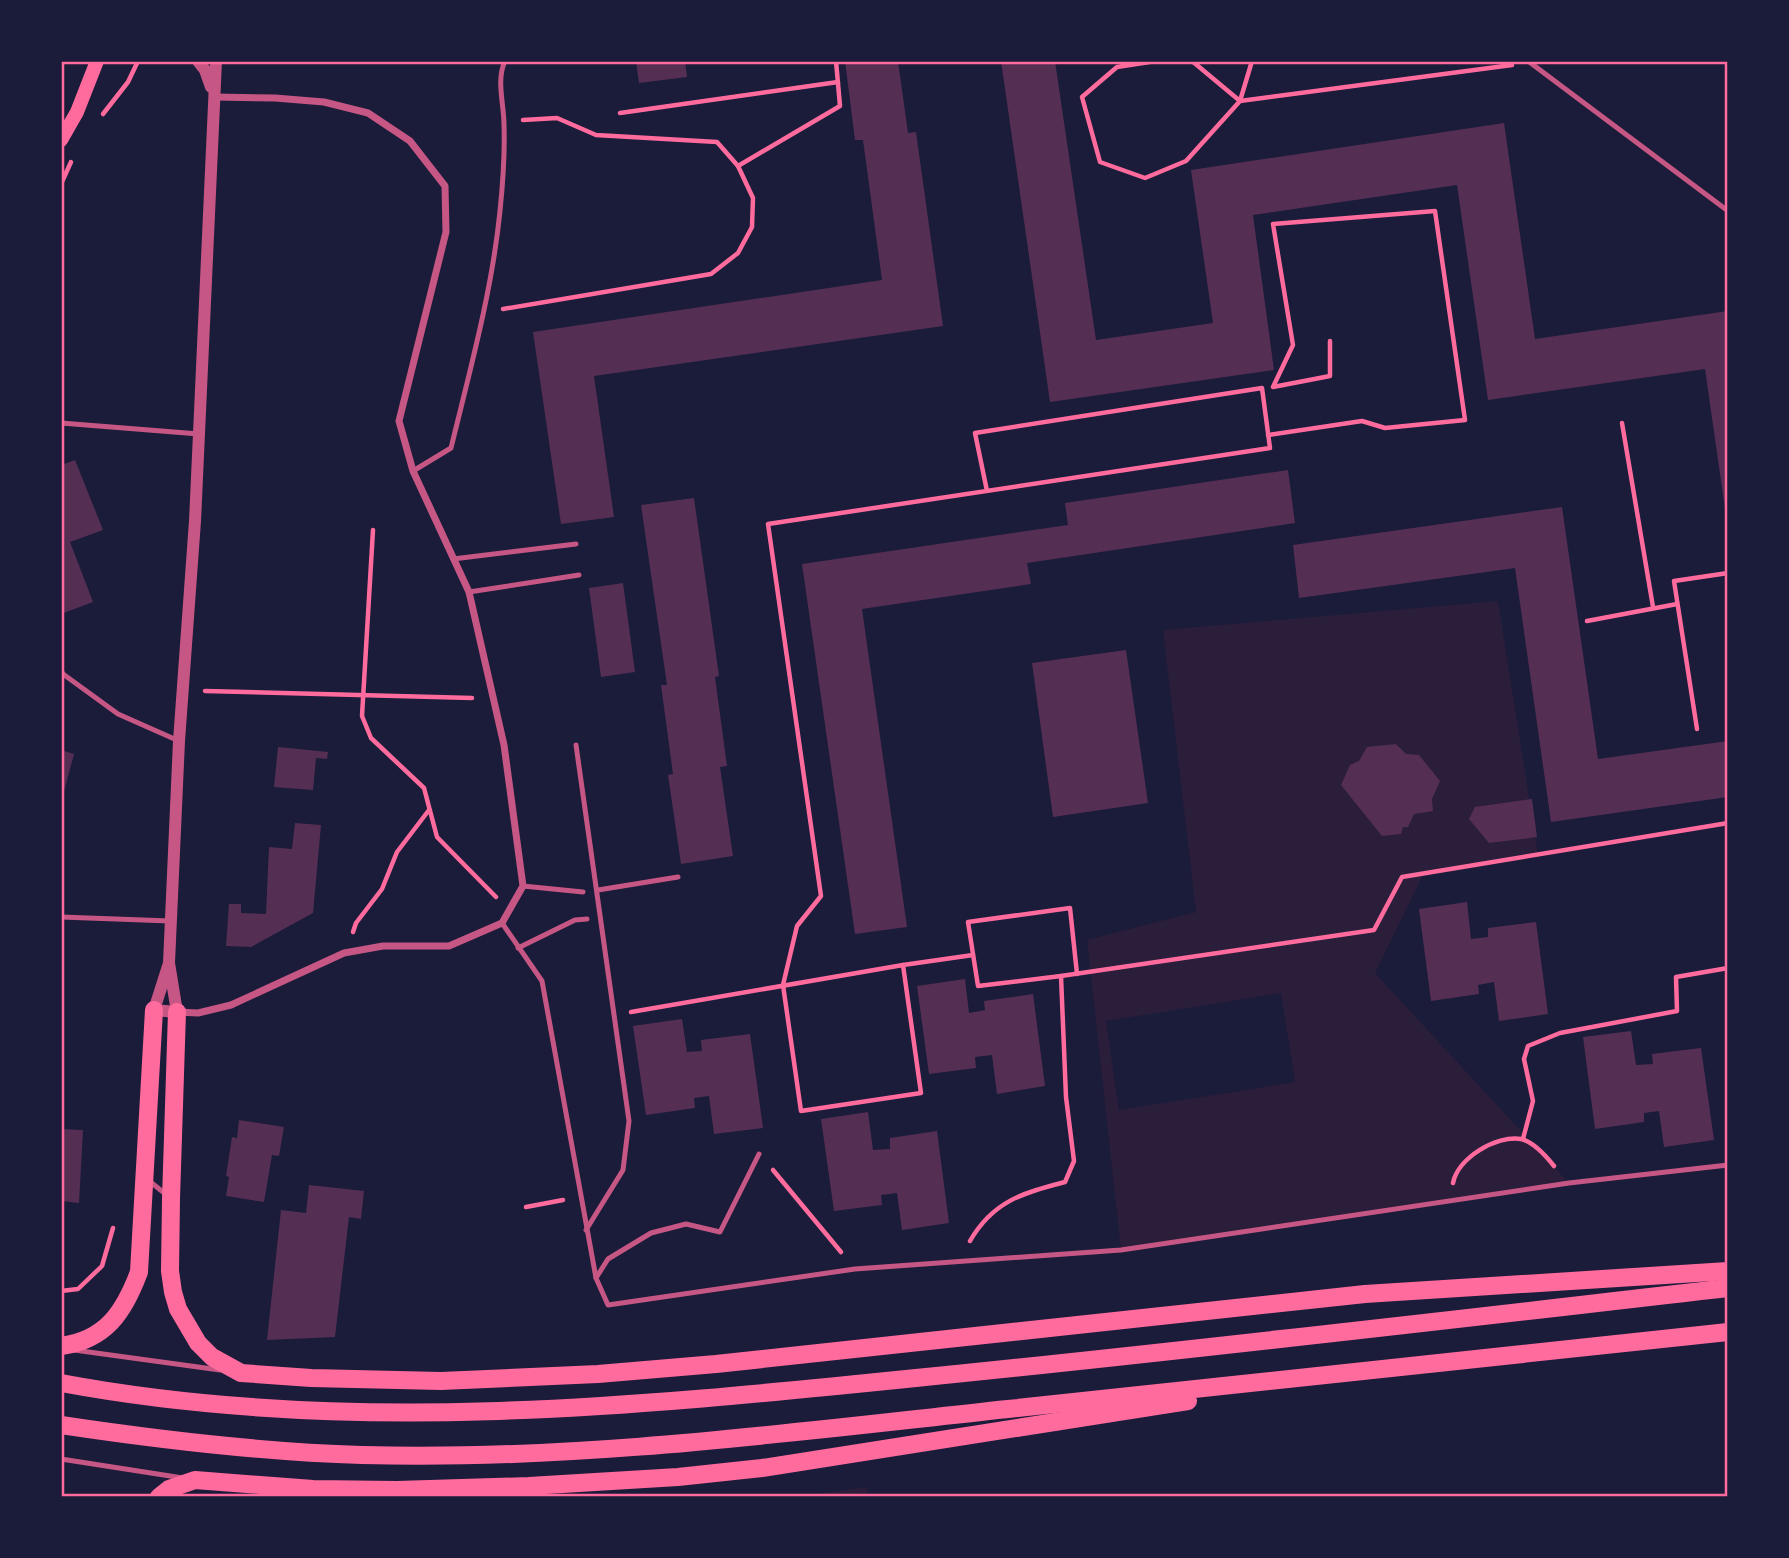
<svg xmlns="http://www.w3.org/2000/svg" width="1789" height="1558" viewBox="0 0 1789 1558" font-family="'PT Sans',sans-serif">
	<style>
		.green { fill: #2a1e3b; fill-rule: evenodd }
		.building { fill: #542f53 }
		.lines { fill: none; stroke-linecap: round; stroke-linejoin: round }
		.path { stroke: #ff6b9d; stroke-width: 4.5 }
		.service { stroke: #c65784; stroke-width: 5 }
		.minor { stroke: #c65784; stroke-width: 7 }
		.tertiary { stroke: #c65784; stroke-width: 12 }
		.secondary { stroke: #ff6b9d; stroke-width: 14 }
		.primary { stroke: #ff6b9d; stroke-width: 18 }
		.neatline { fill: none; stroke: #ff6b9d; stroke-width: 2.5 }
	</style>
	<rect width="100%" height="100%" fill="#1b1b3a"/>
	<g class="green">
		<path d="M1498,601L1538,854L1423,875L1375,973L1569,1183L1121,1250L1087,940L1196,912L1163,630ZM1281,993L1295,1082L1119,1110L1106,1021Z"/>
		<polygon points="867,1487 868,1497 795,1497"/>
	</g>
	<g class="building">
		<polygon points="636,61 685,61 687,77 639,83"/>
		<polygon points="845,61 898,61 908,133 916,132 943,326 594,376 614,517 561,524 533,332 882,280 863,140 855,140"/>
		<polygon points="1001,61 1055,61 1096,340 1213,323 1191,170 1504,123 1535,339 1728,311 1728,508 1725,509 1705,369 1488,400 1457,185 1253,215 1274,370 1050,402"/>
		<polygon points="75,460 103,530 70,542 93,602 61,614 61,465"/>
		<polygon points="1288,470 1295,523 1027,563 1031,584 862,609 907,927 855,934 802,564 1068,525 1065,503"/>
		<polygon points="694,498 719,676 715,677 727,766 720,767 733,856 681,864 668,775 673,774 661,685 667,685 641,505"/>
		<polygon points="1562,507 1598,759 1728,741 1728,797 1551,822 1515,568 1299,598 1293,545"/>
		<polygon points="623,583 635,672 601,677 589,588"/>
		<polygon points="1126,650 1148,803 1053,817 1032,663"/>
		<polygon points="1396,744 1406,754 1419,755 1440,781 1432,799 1433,811 1414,814 1408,827 1403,827 1401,834 1382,836 1341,785 1350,765 1359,761 1367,747"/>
		<polygon points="278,747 328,752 327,759 316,758 313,790 274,787"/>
		<polygon points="61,750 74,754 62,799 61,799"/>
		<polygon points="1532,799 1537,837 1489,843 1469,819 1475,807"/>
		<polygon points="295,823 321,825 313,913 251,947 226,946 229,904 241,904 241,913 266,914 269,847 292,849"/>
		<polygon points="1467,902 1471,939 1488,937 1488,928 1536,922 1548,1014 1499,1021 1494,982 1478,985 1479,994 1431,1001 1419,909"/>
		<polygon points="965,979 969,1013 985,1010 984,1001 1033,994 1045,1086 997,1094 992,1055 975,1057 976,1068 929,1074 917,986"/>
		<polygon points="682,1019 687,1052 702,1051 701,1040 750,1034 763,1128 714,1134 709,1096 694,1098 695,1108 646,1115 633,1026"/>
		<polygon points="1631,1031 1636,1065 1653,1064 1652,1054 1701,1048 1714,1140 1664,1147 1659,1111 1644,1113 1644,1122 1595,1129 1583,1037"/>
		<polygon points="868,1112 873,1150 890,1149 890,1138 937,1131 949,1223 902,1230 897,1193 881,1195 882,1205 834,1211 821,1119"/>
		<polygon points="239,1120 284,1127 279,1156 272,1155 264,1202 226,1196 229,1177 226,1176 232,1137 237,1138"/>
		<polygon points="61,1129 83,1130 79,1203 61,1201"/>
		<polygon points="309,1185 364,1191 361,1219 349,1217 335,1337 267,1340 281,1210 306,1213"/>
	</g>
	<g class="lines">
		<g class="path">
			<polyline points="1156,61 1117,67 1082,97 1100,162 1145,178 1186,161 1240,101 1252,61"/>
			<polyline points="1192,61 1240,101 1512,65"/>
			<polyline points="620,113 838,82"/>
			<polyline points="103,114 128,82 138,61"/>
			<polyline points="738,166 840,106 836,61"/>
			<polyline points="61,184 71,162"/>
			<polyline points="503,309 711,274 738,253 752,227 753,198 738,166 717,142 596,135 557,118 523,120"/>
			<polyline points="1622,423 1653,607"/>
			<polyline points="1268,435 1362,421 1385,428 1465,420 1435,211 1273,224 1293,345 1273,387 1330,376 1330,341"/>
			<polyline points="373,530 362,716 371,738 424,788 437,837 496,897"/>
			<polyline points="1587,621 1677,604"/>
			<polyline points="205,691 472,698"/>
			<polyline points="1697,729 1674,581 1728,573"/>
			<polyline points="353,932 356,923 382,889 397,852 429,810"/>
			<polyline points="903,965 973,955"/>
			<polyline points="1061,976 978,986 968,922 1070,908 1077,974"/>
			<polyline points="631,1012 903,965 921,1093 801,1111 783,985 797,926 821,896 768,524 1270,448 1262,388 975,433 987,491"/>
			<polyline points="1523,1139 1533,1101 1524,1059 1528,1046 1560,1033 1677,1011 1676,977 1728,968"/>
			<polyline points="773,1170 841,1252"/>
			<path d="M1453,1183C1458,1158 1496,1135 1521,1139C1534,1142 1546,1156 1554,1166"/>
			<polyline points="526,1207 563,1200"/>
			<path d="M970,1241C993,1201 1023,1193 1065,1182L1074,1161L1066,1097L1061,976L1374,930L1402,877L1728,823"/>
			<polyline points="61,1291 78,1289 102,1266 113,1228"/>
		</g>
		<g class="service">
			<polyline points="1528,61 1728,211"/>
			<polyline points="61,423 199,434"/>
			<path d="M413,471L451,448C470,370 492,291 500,211C503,182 505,154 504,125C504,104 496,80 505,61"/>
			<polyline points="453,559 576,544"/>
			<polyline points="469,592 579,575"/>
			<polyline points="61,670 63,674 118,714 179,741"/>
			<polyline points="576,745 629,1121 623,1170 586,1230"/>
			<polyline points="523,886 583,892"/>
			<polyline points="598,890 678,877"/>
			<polyline points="61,917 170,921"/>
			<polyline points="502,923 542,981 596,1278"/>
			<polyline points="518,948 575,920 587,919"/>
			<polyline points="759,1154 720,1232 686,1224 651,1233 608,1259 596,1278 608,1305 855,1269 1121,1250 1569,1183 1728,1165"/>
			<polyline points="148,1180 168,1196"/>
			<polyline points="74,1350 220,1370"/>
			<polyline points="61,1459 183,1478"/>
		</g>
		<polyline class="minor" points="177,1012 198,1013 231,1005 344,953 383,946 449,946 502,923 523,886 504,745 469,592 413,471 399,421 446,232 445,186 410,141 368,113 324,102 275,98 214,97"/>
		<g class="tertiary">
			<polyline points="198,61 205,70 211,87"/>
			<polyline points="169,963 154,1010 177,1012 169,963 179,741 195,521 216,61"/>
		</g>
		<polyline class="secondary" points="61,140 77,112 97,61"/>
		<g class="primary">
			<polyline points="177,1012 171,1199 170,1271 173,1292 178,1309 198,1343 212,1357 241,1373 311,1378 441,1381 598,1374 716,1364 1365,1294 1728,1271"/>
			<path d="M61,1346C106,1340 124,1312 139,1272L154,1010"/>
			<path d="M61,1383C345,1436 631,1407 916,1378C1187,1351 1457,1319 1728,1288"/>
			<path d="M61,1425C161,1440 261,1452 362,1455C578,1461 794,1432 1008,1409C1248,1384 1488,1358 1728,1332"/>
			<polyline points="159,1497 169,1489 195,1480 313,1489 397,1490 529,1486 678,1477 762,1468 1188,1401"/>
		</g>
	</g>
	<rect width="1789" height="1558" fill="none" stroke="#1b1b3a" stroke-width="126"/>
	<rect x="63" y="63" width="1663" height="1432" class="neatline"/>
</svg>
